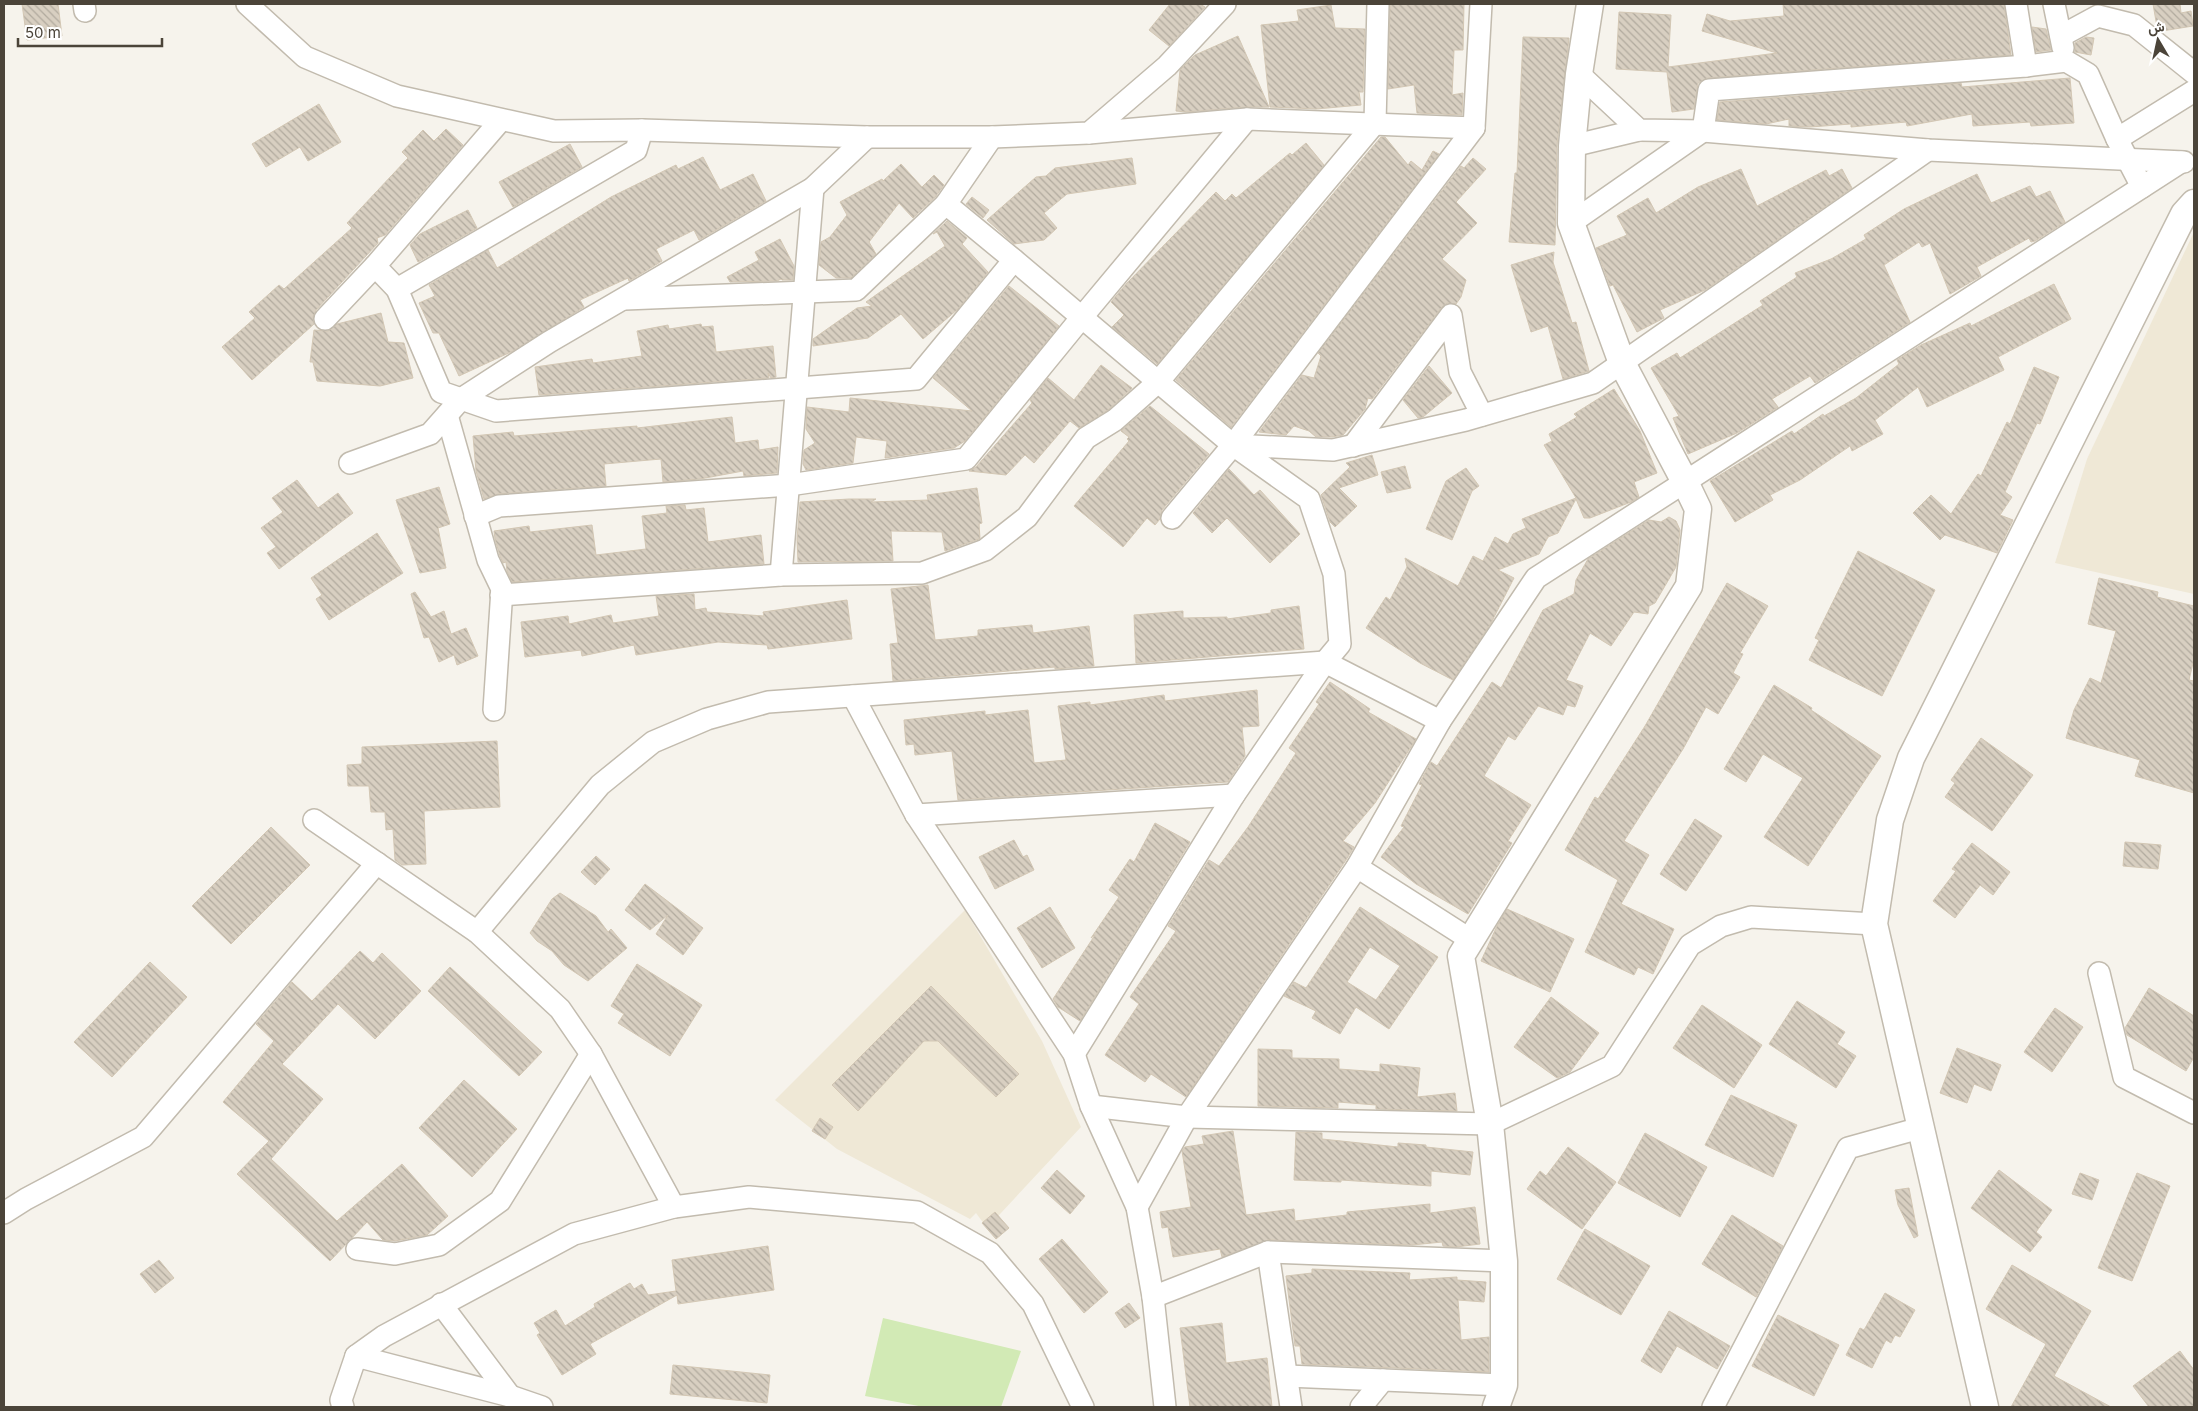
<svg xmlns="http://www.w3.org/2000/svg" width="2198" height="1411" font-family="Inter,Vazirmatn,sans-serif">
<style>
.education{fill:#efe8d6}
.green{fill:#d2eab5}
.building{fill:url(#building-back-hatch);stroke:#d3c7b4;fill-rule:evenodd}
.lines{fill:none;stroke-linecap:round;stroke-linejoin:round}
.minor-casing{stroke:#c2bbae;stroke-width:24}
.tertiary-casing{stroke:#c2bbae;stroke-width:29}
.minor{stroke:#fff;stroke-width:21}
.tertiary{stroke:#fff;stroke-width:26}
</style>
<defs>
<pattern id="building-back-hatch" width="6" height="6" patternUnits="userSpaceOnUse" patternTransform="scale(1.25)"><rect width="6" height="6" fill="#d8cfc1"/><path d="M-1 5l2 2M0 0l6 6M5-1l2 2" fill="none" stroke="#b1aa9e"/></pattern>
</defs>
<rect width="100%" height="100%" fill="#f6f3ec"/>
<g class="education">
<polygon points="2194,232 2194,594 2055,563 2087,459"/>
<polygon points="965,910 1042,1041 1081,1127 987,1228 976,1213 970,1219 837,1149 775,1100"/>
</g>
<polygon class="green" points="883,1318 1021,1351 1001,1407 924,1407 865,1396"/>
<g class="building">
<polygon points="22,4 58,4 62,36 27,40"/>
<polygon points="1170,4 1200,4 1205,7 1169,46 1149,30"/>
<polygon points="1390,4 1464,4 1463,50 1454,50 1452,95 1463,93 1462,115 1417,113 1414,85 1388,89"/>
<polygon points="1783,4 2004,4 2011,55 1708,78 1698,83 1694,109 1672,112 1667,72 1616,69 1619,12 1671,15 1668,67 1777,53 1702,31 1707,14 1730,21 1784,16"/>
<polygon points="2153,4 2180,4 2181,13 2191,11 2193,26 2162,31 2157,27"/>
<polygon points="1331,5 1335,28 1365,29 1363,92 1359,92 1361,105 1316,109 1270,107 1261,25 1299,21 1297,10"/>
<polygon points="2032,27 2046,29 2051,50 2036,52"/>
<polygon points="1238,36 1269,107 1246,107 1186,112 1176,111 1180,70 1195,55"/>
<polygon points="1523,37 1569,38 1557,145 1555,245 1509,242 1515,173 1517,173"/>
<polygon points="2086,37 2094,38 2091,55 2075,52 2075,43"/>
<polygon points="2070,78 2074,123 2031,126 2030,122 1973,126 1972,114 1907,126 1906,122 1851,127 1851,124 1810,127 1789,126 1789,119 1766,124 1717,120 1720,102 1961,83 1962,87"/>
<polygon points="319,104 341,142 308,161 300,147 266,167 252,144"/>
<polygon points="446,129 463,145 385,235 377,238 378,243 316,310 313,317 314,324 252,380 222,347 255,318 249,312 279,285 284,289 352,228 347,223 408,158 402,152 423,130 434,141"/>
<polygon points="1381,137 1385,137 1408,165 1411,161 1422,170 1433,151 1439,154 1231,427 1176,380"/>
<polygon points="1306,143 1324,165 1157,364 1112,327 1124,315 1111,302 1127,283 1216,192 1225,201 1232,194 1236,198 1290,153 1292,155"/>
<polygon points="570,144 582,167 513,207 499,182"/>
<polygon points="703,157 720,190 753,174 766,201 699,240 694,230 656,249 662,261 629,281 628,278 580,300 584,307 513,351 459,376 439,333 433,333 419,303 435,296 429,285 488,250 497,268 611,197 676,165 678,169"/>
<polygon points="1132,158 1136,184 1067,194 1044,213 1057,228 1044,240 1014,244 987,220 1036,177 1046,176 1055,168"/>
<polygon points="1473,158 1486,169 1456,202 1477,223 1442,259 1466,280 1461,297 1456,304 1447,303 1441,308 1372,399 1368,398 1365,409 1343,435 1332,437 1316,437 1309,431 1294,426 1286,435 1259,432 1302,375 1314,378 1321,356 1318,353 1461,166 1464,168"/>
<polygon points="901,164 922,187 934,175 944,185 936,196 913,218 899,203 869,242 876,254 851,278 836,278 819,265 821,242 830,237 847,215 840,202 882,179 883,181"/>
<polygon points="1741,169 1757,206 1826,170 1829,176 1842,169 1852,188 1705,290 1660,310 1664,318 1637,332 1613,285 1610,286 1596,248 1627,235 1617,216 1648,198 1656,213 1698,187"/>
<polygon points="1977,174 1991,203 2030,186 2036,197 2050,191 2065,222 2035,241 2031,242 2029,238 1977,267 1981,276 1950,294 1930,243 1922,247 1919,242 1884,265 1910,322 1815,383 1810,376 1772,399 1778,407 1737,433 1688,454 1673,418 1679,416 1651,368 1677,353 1680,358 1763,305 1760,301 1797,277 1795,273 1831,259 1866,239 1864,235 1904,209"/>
<polygon points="972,197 989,210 983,218 966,204"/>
<polygon points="468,210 477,228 418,262 410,245 420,234"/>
<polygon points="947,221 967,238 962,244 988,272 958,309 923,339 901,314 868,338 813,346 813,339 857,308 872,306 866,302 945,246 937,232 933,234"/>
<polygon points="780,239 794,266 793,280 782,280 781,279 777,281 730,282 727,277 759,260 755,252"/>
<polygon points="1554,252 1553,262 1572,323 1576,322 1589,371 1563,379 1548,326 1531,332 1511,265"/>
<polygon points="2054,284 2071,319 1998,357 2004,370 1927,407 1918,387 1875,420 1883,434 1852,451 1850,446 1800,480 1770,495 1773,500 1735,522 1710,481 1792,431 1794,434 1823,414 1824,416 1856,398 1899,364 1897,360 1921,345 1970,323 1971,326"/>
<polygon points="1009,286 1059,326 965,441 954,448 885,458 887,441 856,437 853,463 806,470 803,464 804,450 815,443 806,429 807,407 849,412 850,398 972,411 933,378"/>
<polygon points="381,313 388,342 404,343 413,378 380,386 317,381 313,362 310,362 314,330 328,331 337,324"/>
<polygon points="701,324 702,327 713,326 716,352 773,346 776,377 771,378 768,373 769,378 539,395 535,367 592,359 593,363 642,356 637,331 668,325 669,329"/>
<polygon points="1101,365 1132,388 1108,410 1079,428 1070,421 1034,463 1025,455 1006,475 969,471 976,467 1032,403 1030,400 1048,378 1074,400"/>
<polygon points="1429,366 1452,393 1423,417 1418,418 1403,400"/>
<polygon points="2034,367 2059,377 2040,424 2037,423 2005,492 2012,497 2000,515 2013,520 1997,553 1945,535 1940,540 1913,513 1931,495 1951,514 1978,474 1981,476 2007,422 2010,424"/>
<polygon points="1614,389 1640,431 1657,473 1634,482 1639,497 1631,502 1590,518 1584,518 1576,499 1558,533 1548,537 1539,554 1498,570 1514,578 1491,623 1453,680 1420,663 1366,628 1386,597 1390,600 1407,567 1405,558 1458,586 1473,556 1483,561 1495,537 1508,544 1513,534 1526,528 1522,519 1576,498 1544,445 1552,441 1549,434 1577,417 1574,414"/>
<polygon points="1150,406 1209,454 1162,510 1160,519 1155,525 1147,518 1123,547 1074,506 1129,441 1127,439 1129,437 1121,431"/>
<polygon points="732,417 735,443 758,440 759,450 778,447 777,473 744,476 743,471 700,479 663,482 661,459 604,464 606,486 498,494 484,499 476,471 473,436 513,432 514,436 637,426 637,428"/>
<polygon points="1372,455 1378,475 1339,488 1357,506 1335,527 1330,522 1321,495 1350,467 1346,463"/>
<polygon points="1405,466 1411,488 1387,493 1381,472"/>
<polygon points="1466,468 1479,486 1472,491 1452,540 1426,529 1446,481"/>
<polygon points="1229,469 1254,495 1260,490 1300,534 1270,563 1227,518 1212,533 1193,513"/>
<polygon points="297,480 318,508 338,493 353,513 279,569 267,553 276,547 261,528 283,512 272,498"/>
<polygon points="439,487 450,524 438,528 446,568 420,573 396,500"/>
<polygon points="977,488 982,523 979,524 980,538 979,539 945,551 942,532 891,531 893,561 798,562 797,539 800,502 849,499 876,499 871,502 928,500 927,495"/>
<polygon points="685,505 686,510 704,508 708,542 761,535 764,564 512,582 507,571 506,562 503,563 500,556 495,539 494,531 529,526 530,532 592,525 596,555 646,549 642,516 667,513 666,506"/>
<polygon points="1669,517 1676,521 1680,530 1676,567 1655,603 1649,606 1648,614 1634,612 1611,646 1590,633 1566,680 1583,686 1575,707 1567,705 1563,715 1538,706 1515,740 1508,736 1484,776 1531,805 1508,841 1512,843 1468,914 1416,884 1381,857 1404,827 1401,826 1422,785 1419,784 1431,762 1437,766 1492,682 1501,688 1543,610 1574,594 1576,580 1588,559 1649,520 1661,522"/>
<polygon points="377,533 403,573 329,620 316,599 322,595 311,578"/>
<polygon points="1858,551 1935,590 1882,696 1809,660 1819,640 1815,638"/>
<polygon points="2099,578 2158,592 2157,597 2194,606 2194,659 2189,680 2194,681 2194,793 2135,776 2140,760 2066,738 2074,710 2090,678 2101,683 2116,631 2088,624"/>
<polygon points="1727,583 1768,606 1740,653 1743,654 1733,673 1740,677 1718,714 1706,707 1683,749 1624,841 1649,855 1621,904 1674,929 1653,974 1638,967 1634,975 1585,952 1618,880 1565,850 1595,797 1598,799 1645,726"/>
<polygon points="928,585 935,640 978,636 978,630 1032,625 1033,633 1089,626 1094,666 1055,669 1055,667 893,681 890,644 898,643 891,589"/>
<polygon points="415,592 431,617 444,611 451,634 466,628 478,656 457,665 454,655 439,662 429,637 424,638 411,594"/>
<polygon points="694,594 695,610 706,608 707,612 764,616 763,612 847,600 852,639 768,649 767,645 718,642 636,655 634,645 582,656 581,650 525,657 521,622 568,616 569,624 611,615 613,623 659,616 656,596"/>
<polygon points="1299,606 1304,649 1136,663 1134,615 1183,611 1183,618 1227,617 1227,619 1271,613 1271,610"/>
<polygon points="1330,682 1370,709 1368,712 1416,739 1375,803 1343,841 1354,847 1346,860 1186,1097 1151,1074 1145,1082 1105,1055 1139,1004 1130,997 1176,931 1168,926 1209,860 1219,866 1248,827 1296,753 1289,748 1319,704 1316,702"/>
<polygon points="1774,685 1812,708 1811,710 1881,756 1808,866 1764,837 1803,778 1763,754 1746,782 1724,769"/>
<polygon points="1257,690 1259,726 1242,727 1245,756 1228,782 958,800 952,751 915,755 914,744 906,745 904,720 985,711 985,715 1028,710 1034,763 1066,760 1058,706 1090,702 1090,705 1164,695 1165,701"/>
<polygon points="1981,738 2033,775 1992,831 1945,797 1955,783 1951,780"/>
<polygon points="497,741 500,807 424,811 426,864 402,865 395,860 393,829 386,830 385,812 371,812 369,786 348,786 347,765 362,764 362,747"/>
<polygon points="1695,819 1722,836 1686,891 1660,874"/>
<polygon points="1155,823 1190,842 1080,1021 1058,1007 1053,999 1095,935 1091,938 1119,897 1109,890 1130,859 1134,862"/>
<polygon points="271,827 310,865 231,944 192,906"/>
<polygon points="1014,840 1023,857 1027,855 1034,870 995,889 979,857"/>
<polygon points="2125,842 2161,845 2158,869 2123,866"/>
<polygon points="1972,843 2010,872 1993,895 1980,885 1955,918 1933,901 1956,871 1952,869"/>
<polygon points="596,856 610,869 595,885 581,872"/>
<polygon points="645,884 703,928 683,955 656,934 668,915 650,930 625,910"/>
<polygon points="560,893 596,916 608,932 611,929 627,948 588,981 564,965 552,951 537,941 530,933 552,899"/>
<polygon points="1050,907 1075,948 1042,968 1017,928"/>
<path d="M1360 907 1438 957 1389 1029 1356 1007 1340 1034 1312 1018 1316 1011 1284 996 1294 982 1306 988ZM1370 947 1400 966 1376 1000 1347 982Z"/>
<polygon points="1507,909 1574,939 1550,992 1481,961 1497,926"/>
<polygon points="360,951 373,963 382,953 421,991 375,1039 338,1004 282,1064 323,1099 271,1159 337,1221 402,1164 448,1216 427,1235 395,1241 383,1240 367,1222 330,1261 237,1174 269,1141 223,1102 274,1041 256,1024 292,982 312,1001"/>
<polygon points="150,962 187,997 112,1077 74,1042"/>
<polygon points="637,964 702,1005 670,1056 618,1023 624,1014 611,1006"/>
<polygon points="450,967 542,1052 519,1076 428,991"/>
<polygon points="931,986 1019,1074 996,1097 938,1041 924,1041 858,1111 832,1085"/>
<polygon points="2149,988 2194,1016 2194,1057 2186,1071 2127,1035 2125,1028"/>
<polygon points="1551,997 1599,1033 1570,1072 1557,1078 1514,1047"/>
<polygon points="1797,1001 1845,1032 1837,1044 1856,1056 1836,1088 1769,1044"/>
<polygon points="1702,1005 1762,1045 1734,1088 1673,1048"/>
<polygon points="2055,1008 2083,1027 2052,1072 2024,1052"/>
<polygon points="1957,1048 2001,1065 1991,1091 1974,1084 1967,1103 1940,1093"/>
<polygon points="1258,1049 1292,1050 1292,1058 1339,1059 1339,1069 1380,1072 1380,1064 1420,1068 1417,1097 1455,1093 1457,1111 1376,1109 1376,1105 1338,1102 1338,1108 1258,1106"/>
<polygon points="464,1080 517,1129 472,1177 419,1128"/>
<polygon points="1731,1095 1797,1125 1773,1177 1705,1145"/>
<polygon points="820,1118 833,1127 825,1139 812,1131"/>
<polygon points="1233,1131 1246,1215 1294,1209 1295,1221 1347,1215 1347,1212 1430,1204 1430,1213 1475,1207 1480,1244 1456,1247 1443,1246 1442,1242 1412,1245 1268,1240 1222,1257 1220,1249 1173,1257 1168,1227 1162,1228 1160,1212 1191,1207 1182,1151 1185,1147 1204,1144 1202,1136"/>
<polygon points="1296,1132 1322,1133 1322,1139 1398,1147 1398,1143 1426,1145 1426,1147 1473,1152 1470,1175 1431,1171 1431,1186 1341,1180 1341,1182 1294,1180"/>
<polygon points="1645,1133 1707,1167 1680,1217 1618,1183"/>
<polygon points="1568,1147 1616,1182 1582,1229 1527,1189 1540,1171 1546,1176"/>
<polygon points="1057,1170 1085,1196 1070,1214 1041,1188"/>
<polygon points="1999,1170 2052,1210 2036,1232 2042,1237 2030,1252 1971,1208"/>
<polygon points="2080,1173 2099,1180 2092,1200 2072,1194"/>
<polygon points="2137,1173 2170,1186 2132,1281 2098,1268"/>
<polygon points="1909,1188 1918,1236 1914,1238 1898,1205 1895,1190"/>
<polygon points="995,1212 1009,1228 996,1239 982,1223"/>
<polygon points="1732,1215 1783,1246 1756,1297 1702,1264"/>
<polygon points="1585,1229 1650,1266 1621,1315 1557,1279"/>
<polygon points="1062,1239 1108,1292 1084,1313 1039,1259"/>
<polygon points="768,1246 774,1290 678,1304 677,1295 590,1344 596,1354 562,1375 537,1335 540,1333 534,1323 556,1310 565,1326 595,1307 594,1304 630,1283 634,1289 642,1284 648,1295 676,1291 672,1260"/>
<polygon points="159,1260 174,1278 155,1293 140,1274"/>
<polygon points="2012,1265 2091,1311 2054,1376 2111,1407 2011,1407 2046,1344 1986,1309"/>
<polygon points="1312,1269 1410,1273 1409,1280 1457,1277 1457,1280 1486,1282 1484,1302 1458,1300 1461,1340 1489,1337 1489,1372 1302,1364 1300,1346 1295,1346 1286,1276 1312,1273"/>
<polygon points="1885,1293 1915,1310 1900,1337 1895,1335 1891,1343 1886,1340 1872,1368 1846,1355 1860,1328 1864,1330"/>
<polygon points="1129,1303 1140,1318 1125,1328 1115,1313"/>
<polygon points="1669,1311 1730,1346 1717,1369 1677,1346 1661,1373 1641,1361"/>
<polygon points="1778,1315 1839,1345 1814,1396 1752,1366"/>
<polygon points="1222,1323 1226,1363 1267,1358 1272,1407 1190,1407 1180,1328"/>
<polygon points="2180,1351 2194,1370 2194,1407 2149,1407 2133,1386"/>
<polygon points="673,1365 770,1375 767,1403 670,1394"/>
</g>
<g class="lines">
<defs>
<g id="minor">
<polyline points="84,4 85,11"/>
<polyline points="247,4 305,57 397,96 554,131 642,130 867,137 992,137 1089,133 1167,66 1225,4"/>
<polyline points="2016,4 2026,66"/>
<polyline points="2054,4 2063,48"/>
<polyline points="2061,36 2098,16 2134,25 2194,73"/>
<polyline points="1579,74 1639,130 1703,131 1928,150 2184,162"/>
<polyline points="1089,133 1247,119 1474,128"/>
<polyline points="2117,139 2194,91"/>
<polyline points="1572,146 1639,130"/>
<polyline points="946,204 1014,260 1233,445 1309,499 1334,574 1340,644 1325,662 1234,795 1074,1054"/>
<polyline points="1571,223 1703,131 1709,90 2026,66 2066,61 2088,74 2117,139 2142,187"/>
<polyline points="375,266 397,289 441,392 496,411 916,379 1014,260"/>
<polyline points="397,289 636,150 642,130"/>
<polyline points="625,299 856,290 946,204 992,137"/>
<polyline points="325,319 375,266 501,120"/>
<polyline points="447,415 488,560 502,589 494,710"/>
<polyline points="1233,445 1333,450 1466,420 1593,383 1928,150"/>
<polyline points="1353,446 1451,315 1460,372 1482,415"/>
<polyline points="350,463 430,434 461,399 549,342 813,188 867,137"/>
<polyline points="475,516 499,506 789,485 966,459 1082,317 1247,119"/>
<polyline points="1172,518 1233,445 1474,128 1481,4"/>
<polyline points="781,575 813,188"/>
<polyline points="501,595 781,575 922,573 985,550 1027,517 1086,438 1115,420 1158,382 1375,123 1378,4"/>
<polyline points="853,696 916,815 1074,1054 1091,1106 1137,1207 1153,1297 1165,1407"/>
<polyline points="916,815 1234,795"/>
<polyline points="314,820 477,932 560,1009 591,1054 674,1207"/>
<polyline points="1357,867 1471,940"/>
<polyline points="477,932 600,785 653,742 707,719 768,702 1325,662 1440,721"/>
<polyline points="2099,973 2124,1077 2194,1113"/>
<polyline points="1091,1106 1187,1117 1490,1124 1612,1066 1690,945 1721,926 1751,917 1874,924"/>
<polyline points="1137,1207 1187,1117 1357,867 1440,721 1536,578 2181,162"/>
<polyline points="4,1213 26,1199 143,1137 377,863"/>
<polyline points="357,1249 395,1254 439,1245 500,1201 591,1054"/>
<polyline points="1268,1252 1291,1407"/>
<polyline points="1153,1297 1268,1252 1504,1261"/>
<polyline points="441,1304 510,1396"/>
<polyline points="356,1356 510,1396 542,1407"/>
<polyline points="1287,1376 1504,1385"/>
<polyline points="343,1407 341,1400 356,1356 384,1336 574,1234 674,1207 749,1197 917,1212 990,1253 1033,1304 1083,1407"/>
<polyline points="1361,1407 1383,1380"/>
<polyline points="1713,1407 1848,1148 1920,1128"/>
</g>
<g id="tertiary">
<polyline points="1496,1407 1504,1385 1504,1261 1490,1124 1461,956 1689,586 1698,509 1685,482 1622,363 1571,223 1572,146 1579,74 1590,4"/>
<polyline points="1985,1407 1874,924 1890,820 1911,758 2184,214 2194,203"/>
</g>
</defs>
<use href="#minor" class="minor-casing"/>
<use href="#tertiary" class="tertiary-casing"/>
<use href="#minor" class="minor"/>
<use href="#tertiary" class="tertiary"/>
</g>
<rect width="2198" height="1411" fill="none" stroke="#4b4439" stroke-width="10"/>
<g transform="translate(2158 40) rotate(351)" stroke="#ffffff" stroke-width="4" paint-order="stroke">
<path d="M0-4L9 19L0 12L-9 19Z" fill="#4b4439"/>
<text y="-8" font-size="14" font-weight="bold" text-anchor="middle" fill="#4b4439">ش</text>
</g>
<path d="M18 38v8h144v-8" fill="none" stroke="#4b4439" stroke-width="2.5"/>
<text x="25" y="38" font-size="15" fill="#4b4439" stroke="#ffffff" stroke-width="4" paint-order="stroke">50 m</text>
</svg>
